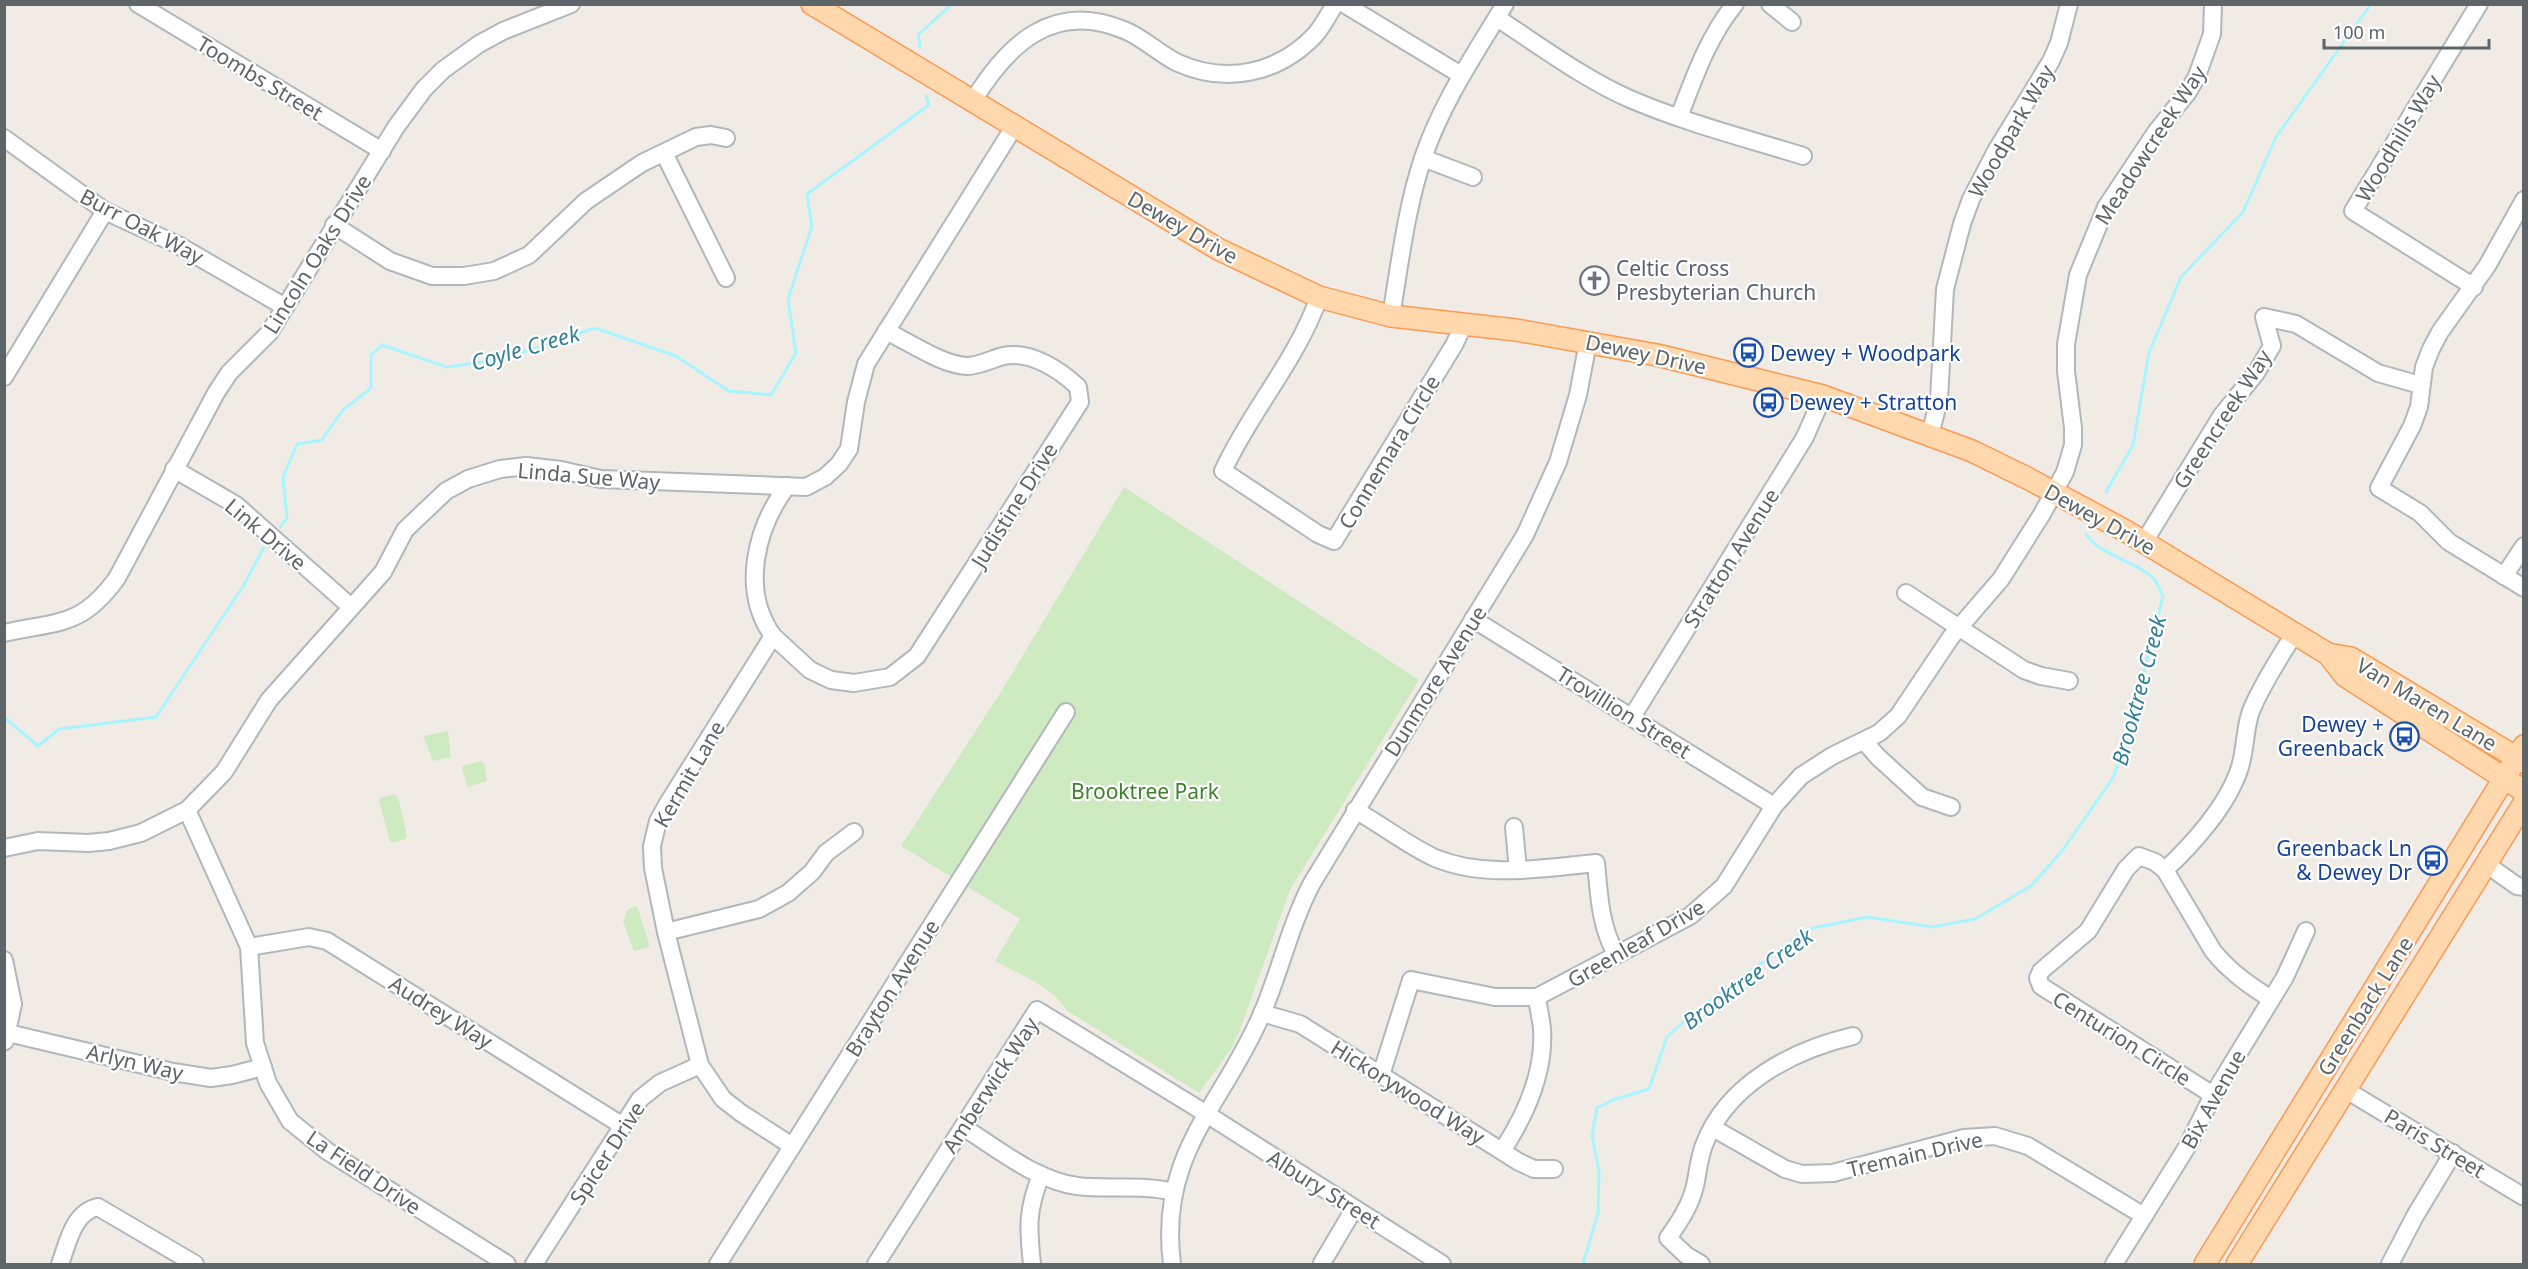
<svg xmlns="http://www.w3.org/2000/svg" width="2528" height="1269" font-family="'Noto Sans',sans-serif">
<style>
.green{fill:#cdeac1}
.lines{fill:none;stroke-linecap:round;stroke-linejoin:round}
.stream{stroke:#a8f4ff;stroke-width:3}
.minor-casing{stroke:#b1b7ba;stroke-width:20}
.major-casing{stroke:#fd9953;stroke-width:24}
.minor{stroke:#fff;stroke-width:16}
.major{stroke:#ffd9ad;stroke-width:21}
.labels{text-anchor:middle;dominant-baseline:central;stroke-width:4.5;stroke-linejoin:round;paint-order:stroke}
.street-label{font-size:21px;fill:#5d6568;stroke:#fff}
.worship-label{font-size:21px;fill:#5b616d;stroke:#fff;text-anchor:start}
.transit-label{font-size:21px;fill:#164399;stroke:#fff;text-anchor:start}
.park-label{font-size:21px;fill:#41802c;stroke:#fff}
.water-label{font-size:22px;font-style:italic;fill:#318095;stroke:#fff}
</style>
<rect width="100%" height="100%" fill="#f1ebe6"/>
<g class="green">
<path d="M1124 487 1419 680 1290 890 1240 1030 1231 1049 1199 1093 1066 1010C1052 986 1018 974 995 961L1020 919 901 846 999 695Z"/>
<polygon points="448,731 451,757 433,761 423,736"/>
<polygon points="481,761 484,764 487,781 468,787 462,769 463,766"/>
<polygon points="394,794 398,797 407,836 405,839 392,843 390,841 379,801 381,798"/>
<polygon points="637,906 650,947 634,951 623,921 628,909"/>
</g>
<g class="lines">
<g class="stream">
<polyline points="920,47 918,35 952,4"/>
<polyline points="2106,492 2133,445 2149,353 2181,277 2243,212 2276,137 2371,4"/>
<polyline points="280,527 287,518 283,477 297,444 322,440 342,411 371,388 371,355 382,345 447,367 502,359 595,328 676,356 729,391 771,395 796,353 788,299 812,226 807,194 929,105 926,96"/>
<polyline points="4,717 38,746 59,729 156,717 244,585 264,547"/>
<path d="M1583 1264 1598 1213 1599 1171 1592 1136 1597 1108 1613 1100 1649 1089 1667 1037 1691 1015 1808 929 1868 917 1932 927 1975 919 2031 886 2062 851 2113 778 2127 739 2163 596C2160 591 2158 583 2154 579 2135 560 2100 556 2086 534"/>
</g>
<defs>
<g id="minor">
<polyline points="138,4 382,151"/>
<polyline points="1344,4 1461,75"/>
<polyline points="1770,4 1792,22"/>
<path d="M1497 18C1539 45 1584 79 1630 99 1686 123 1745 138 1803 156"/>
<path d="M973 101C1007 45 1053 0 1124 30 1144 38 1159 54 1178 63 1227 85 1279 73 1315 35 1323 26 1329 14 1335 4"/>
<path d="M1679 117C1694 78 1708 37 1735 4"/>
<polyline points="4,138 105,211 178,245 285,307"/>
<polyline points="664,153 726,278"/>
<polyline points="1423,158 1473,177"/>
<polyline points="2524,200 2487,266 2440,332 2431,349 2424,367 2419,407 2412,426 2379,488 2420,513 2449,542 2524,588"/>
<polyline points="334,225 390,261 432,276 464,276 494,271 529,255 586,201 642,163 696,137 711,135 726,138"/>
<polyline points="2474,287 2353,211 2479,4"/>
<path d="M1319 297C1297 360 1251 410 1223 471L1318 534 1334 541 1454 345 1464 324"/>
<path d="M1391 316C1400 263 1406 209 1423 158 1442 102 1475 54 1505 4"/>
<polyline points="4,377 105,211"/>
<polyline points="1930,435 1939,400 1945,289 1962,224 1971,199 1996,151 2051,61 2059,43 2069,4"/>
<polyline points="174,469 236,505 351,607"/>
<path d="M787 486C756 528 740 590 773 636L668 803 658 821 652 846 653 868 666 932 700 1065 723 1099 741 1113 792 1146"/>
<polyline points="2144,542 2222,415 2256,373 2272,346 2264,317 2296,324 2378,373 2420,385"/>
<polyline points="2504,576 2524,546"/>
<polyline points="1906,593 2024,670 2041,676 2069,681"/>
<polyline points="1473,619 1774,806"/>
<path d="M4 633C57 621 81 628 117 578L216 393 229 373 269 333 396 127 424 89 443 70 479 44 503 31 571 4"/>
<path d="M773 636 810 670 831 680 854 683 890 677 917 656 1080 402 1078 387C1060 370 1030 350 1003 356 992 359 979 366 967 366 942 365 909 342 886 331"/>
<polyline points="1632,717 1805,437 1823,396"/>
<polyline points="1864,741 1878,757 1922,797 1951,807"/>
<polyline points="187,810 249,947 255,1043 268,1083 290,1121 327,1151 507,1264"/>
<path d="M1355 810C1382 825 1407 845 1435 858 1486 879 1543 868 1596 863 1599 894 1600 926 1616 954"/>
<polyline points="1514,827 1518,870"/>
<polyline points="4,848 38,841 88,843 109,841 141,833 187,810 224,772 269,700 383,572 405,530 446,491 468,479 500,469 526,466 561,470 601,479 806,487 825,477 839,464 849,449 856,402 866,364 1014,127"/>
<polyline points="2486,864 2517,886 2524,887"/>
<path d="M2165 870C2192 845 2227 806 2239 770 2246 751 2244 730 2251 711 2262 684 2279 659 2294 634"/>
<polyline points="666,932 759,909 788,893 812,872 826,853 854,832"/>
<polyline points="249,947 309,937 327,941 623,1126"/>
<polyline points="4,960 13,1004 5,1041"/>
<polyline points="1262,1013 1300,1024 1519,1162 1534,1169 1554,1169"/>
<polyline points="8,1033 173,1072 211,1078 232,1075 263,1067"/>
<polyline points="1381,1075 1411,980 1495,997 1537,997 1690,916 1724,886 1774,806 1801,776 1832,756 1879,733 1898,716 1951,637 2001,579 2042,514 2065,472 2073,445 2073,428 2066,371 2066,344 2078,275 2106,207 2156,132 2188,92 2197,76 2212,34 2213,4"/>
<polyline points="2346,1090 2524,1197"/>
<path d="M2213 1095 2041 986 2038 978 2041 971 2088 931 2126 869 2139 856 2155 862 2165 870 2213 951C2230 972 2249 985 2271 999"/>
<path d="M963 1127C998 1149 1035 1180 1077 1186 1109 1190 1141 1184 1174 1192"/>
<polyline points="1713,1128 1785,1169 1802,1174 1833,1173 1964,1138 1995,1136 2028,1146 2144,1216"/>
<path d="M1502 1151C1525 1116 1545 1073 1542 1029 1541 1018 1538 1007 1537 997"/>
<polyline points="1322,1263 1354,1209"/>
<path d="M60 1264C68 1243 73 1212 98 1207L195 1264"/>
<polyline points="534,1264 640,1099 660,1083 700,1065"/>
<polyline points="718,1264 1066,712"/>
<polyline points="876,1264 1037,1010 1205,1113 1442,1264"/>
<path d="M1032 1264C1028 1227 1027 1210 1041 1175"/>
<path d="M1172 1264C1158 1154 1221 1107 1261 1016 1280 972 1290 925 1312 883L1525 535 1558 462 1578 395 1588 342"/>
<path d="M1701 1264 1686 1255 1668 1238C1680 1221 1690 1206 1695 1186 1698 1172 1699 1158 1704 1145 1727 1084 1793 1050 1853 1036"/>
<polyline points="2114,1264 2187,1147 2213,1095 2285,977 2306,931"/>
<polyline points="2390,1264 2415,1216 2453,1153"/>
</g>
<g id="major">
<polyline points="812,4 1218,249 1319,297 1391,316 1516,330 1657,355 1823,396 1972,451 2027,478 2124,530 2328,654 2345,676 2524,791"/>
<polyline points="2328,654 2351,658 2524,762"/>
<polyline points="2205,1264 2524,746"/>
<polyline points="2237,1264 2524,803"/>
</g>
</defs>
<use href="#minor" class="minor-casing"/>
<use href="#major" class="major-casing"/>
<use href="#minor" class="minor"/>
<use href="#major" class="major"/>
</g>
<defs>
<symbol id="church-ring" viewBox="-11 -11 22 22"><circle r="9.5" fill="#fff" stroke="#6b7280" stroke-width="1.5"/><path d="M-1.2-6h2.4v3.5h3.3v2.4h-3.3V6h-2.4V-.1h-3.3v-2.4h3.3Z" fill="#6b7280"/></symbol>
<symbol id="bus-ring" viewBox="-11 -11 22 22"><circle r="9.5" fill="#fff" stroke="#1a4fb4" stroke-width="1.5"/><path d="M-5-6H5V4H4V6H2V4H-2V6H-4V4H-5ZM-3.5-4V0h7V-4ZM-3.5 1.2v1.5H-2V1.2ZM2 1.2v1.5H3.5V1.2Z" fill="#1a4fb4"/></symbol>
</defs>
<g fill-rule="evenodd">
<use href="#church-ring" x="1578" y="264" width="33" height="33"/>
<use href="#bus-ring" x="1732" y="336" width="33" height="33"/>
<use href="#bus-ring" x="1752" y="386" width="33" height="33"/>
<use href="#bus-ring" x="2388" y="720" width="33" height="33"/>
<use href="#bus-ring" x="2416" y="844" width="33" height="33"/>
</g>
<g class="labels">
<g class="street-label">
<text transform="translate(260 78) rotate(31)">Toombs Street</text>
<text transform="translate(2011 131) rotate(-60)">Woodpark Way</text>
<text transform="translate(2398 138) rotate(-59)">Woodhills Way</text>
<text transform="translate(2150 145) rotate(-57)">Meadowcreek Way</text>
<text transform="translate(142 226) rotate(28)">Burr Oak Way</text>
<text transform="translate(1183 227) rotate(30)">Dewey Drive</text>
<text transform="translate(317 254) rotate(-58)">Lincoln Oaks Drive</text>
<text transform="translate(1646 354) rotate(12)">Dewey Drive</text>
<text transform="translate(2222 419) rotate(-57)">Greencreek Way</text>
<text transform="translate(1389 452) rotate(-59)">Connemara Circle</text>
<text transform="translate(589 476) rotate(5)">Linda Sue Way</text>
<text transform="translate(1014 505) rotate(-58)">Judistine Drive</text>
<text transform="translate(2100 519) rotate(29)">Dewey Drive</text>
<text transform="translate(266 534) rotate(40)">Link Drive</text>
<text transform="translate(1731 558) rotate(-58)">Stratton Avenue</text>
<text transform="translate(1435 681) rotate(-58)">Dunmore Avenue</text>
<text transform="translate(2427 704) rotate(31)">Van Maren Lane</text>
<text transform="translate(1624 712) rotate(32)">Trovillion Street</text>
<text transform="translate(689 774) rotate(-60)">Kermit Lane</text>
<text transform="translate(1636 943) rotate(-30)">Greenleaf Drive</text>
<text transform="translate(892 988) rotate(-58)">Brayton Avenue</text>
<text transform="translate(2365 1006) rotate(-58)">Greenback Lane</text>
<text transform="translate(441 1012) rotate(32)">Audrey Way</text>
<text transform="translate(2122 1038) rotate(32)">Centurion Circle</text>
<text transform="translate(135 1062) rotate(13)">Arlyn Way</text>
<text transform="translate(990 1085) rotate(-57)">Amberwick Way</text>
<text transform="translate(1408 1092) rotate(32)">Hickorywood Way</text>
<text transform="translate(2213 1099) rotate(-61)">Bix Avenue</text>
<text transform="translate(2435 1143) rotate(31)">Paris Street</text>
<text transform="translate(607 1153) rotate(-57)">Spicer Drive</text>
<text transform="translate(1915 1154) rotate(-13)">Tremain Drive</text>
<text transform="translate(364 1172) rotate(34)">La Field Drive</text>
<text transform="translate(1324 1189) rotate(32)">Albury Street</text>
</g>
<g class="worship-label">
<text x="1616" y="268">Celtic Cross<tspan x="1616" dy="24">Presbyterian Church</tspan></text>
</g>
<g class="transit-label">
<text x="1770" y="353">Dewey + Woodpark</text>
<text x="1789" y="402">Dewey + Stratton</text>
<text x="2384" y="724" text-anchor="end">Dewey +<tspan x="2384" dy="24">Greenback</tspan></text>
<text x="2412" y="848" text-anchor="end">Greenback Ln<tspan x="2412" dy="24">&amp; Dewey Dr</tspan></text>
</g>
<g class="park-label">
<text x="1145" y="791">Brooktree Park</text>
</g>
<g class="water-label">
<text transform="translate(525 347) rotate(-16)">Coyle Creek</text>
<text transform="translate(2138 690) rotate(-75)">Brooktree Creek</text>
<text transform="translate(1747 978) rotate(-36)">Brooktree Creek</text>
</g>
</g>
<rect width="2528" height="1269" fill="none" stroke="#5d6568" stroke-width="12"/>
<path d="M2324 39v9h165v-9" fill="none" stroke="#5d6568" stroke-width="3"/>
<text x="2333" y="39" font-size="18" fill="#5d6568" stroke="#ffffff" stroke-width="4.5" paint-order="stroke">100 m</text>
</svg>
